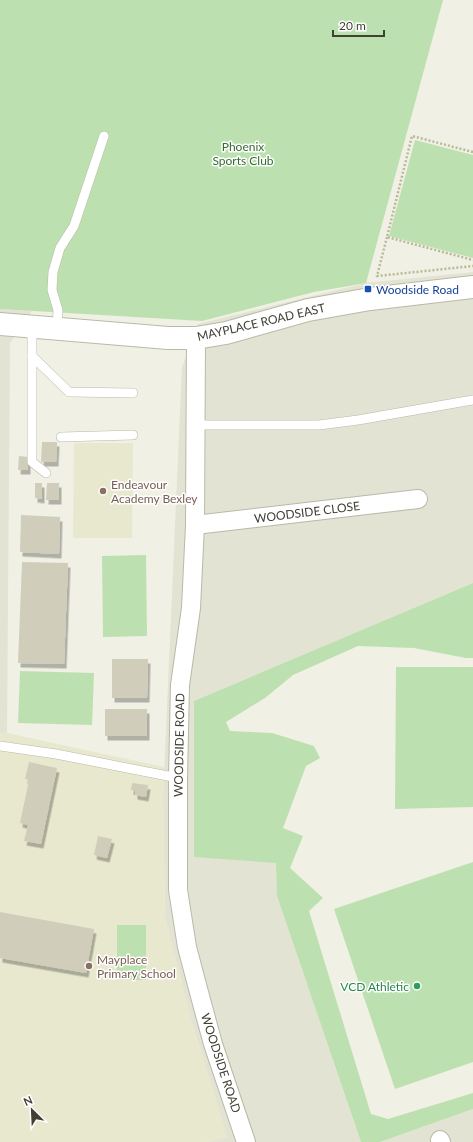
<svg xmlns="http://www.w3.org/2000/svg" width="473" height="1142" font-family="Lato,sans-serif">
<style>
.residential{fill:#e3e3d3}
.education{fill:#e8e8cf}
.green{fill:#bde0b1}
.building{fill:#d0cebb;filter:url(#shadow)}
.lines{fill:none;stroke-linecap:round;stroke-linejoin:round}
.service-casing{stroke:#bab9a8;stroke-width:10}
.minor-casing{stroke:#bab9a8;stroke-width:20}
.tertiary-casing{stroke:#bab9a8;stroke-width:24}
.path{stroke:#bab89b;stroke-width:2.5;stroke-dasharray:2 2;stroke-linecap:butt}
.service{stroke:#fff;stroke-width:9}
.minor{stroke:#fff;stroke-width:18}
.tertiary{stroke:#fff;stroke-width:22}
.transit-dot{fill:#1a4fb4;stroke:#fff;stroke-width:1.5}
.education-dot{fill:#8d6e63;stroke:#fff;stroke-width:1.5}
.leisure-dot{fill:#2e9e5b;stroke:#fff;stroke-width:1.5}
.labels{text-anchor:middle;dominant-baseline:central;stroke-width:3;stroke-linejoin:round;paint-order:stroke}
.park-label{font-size:12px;fill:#346c2f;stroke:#fff}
.transit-label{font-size:12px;fill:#164399;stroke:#fff;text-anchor:start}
.street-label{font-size:12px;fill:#414035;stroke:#fff}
.education-label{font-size:12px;fill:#785e54;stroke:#fff;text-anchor:start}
.leisure-label{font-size:12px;fill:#27864d;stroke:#fff;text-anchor:end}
</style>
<defs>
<filter id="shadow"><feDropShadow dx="2.5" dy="4.5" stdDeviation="0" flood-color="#0004"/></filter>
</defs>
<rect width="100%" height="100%" fill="#f0f0e4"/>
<g class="residential">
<polygon points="473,272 473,583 194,701 276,863 277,896 361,1142 206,1142 227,1137 189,1013 165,918 163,798 182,367 198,324 366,283"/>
<polygon points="0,309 32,311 10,343 7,733 0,733"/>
<polygon points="473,1109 473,1142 380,1142"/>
</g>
<g class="education">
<polygon points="74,443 133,443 132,538 73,538"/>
<polygon points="0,733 7,733 164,767 163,798 165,918 189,1013 227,1137 206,1142 0,1142"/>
</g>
<g class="green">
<polygon points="0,0 443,0 366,283 314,292 202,321 0,309"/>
<polygon points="415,140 473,155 473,258 389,236"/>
<polygon points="146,555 147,636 103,637 102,556"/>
<polygon points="473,583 473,658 466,658 414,648 358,646 293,675 265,698 226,722 230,731 272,733 314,746 320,758 306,766 283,828 303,836 290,868 323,898 309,911 371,1114 388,1119 473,1093 473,1109 380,1142 361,1142 277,896 276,863 194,857 194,701"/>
<polygon points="396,667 473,667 473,807 395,809"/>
<polygon points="20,671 94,673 92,725 18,723"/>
<polygon points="473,862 473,1062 395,1089 334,909"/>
<rect x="117" y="925" width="29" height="55"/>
</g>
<g class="building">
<polygon points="42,442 57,442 56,462 41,462"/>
<polygon points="19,456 28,457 28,470 18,470"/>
<polygon points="35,483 42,483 42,499 35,498"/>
<polygon points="47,483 59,483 59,500 46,500"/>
<polygon points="21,515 60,517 59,554 20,552"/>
<polygon points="22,562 68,563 64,664 18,663"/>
<polygon points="112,659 148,659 147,698 112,698"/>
<rect x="105" y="709" width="42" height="27"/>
<polygon points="29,762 57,768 41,844 24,841 28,825 20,823 29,780 25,779"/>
<polygon points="132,783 148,785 146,797 135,795 135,791 131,790"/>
<polygon points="98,836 112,839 107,858 94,855"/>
<polygon points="0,912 94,929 86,973 0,958"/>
</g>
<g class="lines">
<defs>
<g id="service">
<polyline points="32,327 32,462 46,473"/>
<polyline points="57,328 58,310 52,290 53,272 60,248 74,226 104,136"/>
<polyline points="32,356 69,392 133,393"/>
<polyline points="197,425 319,425 358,420 473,400"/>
<polyline points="61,437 133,435"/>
<polyline points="0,746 56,754 178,778"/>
</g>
<g id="minor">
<polyline points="196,338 195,525 191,608 180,685 178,778 178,890 187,947 197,985 213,1044 246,1142"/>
<polyline points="195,525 418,499"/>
<polyline points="440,1140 441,1142"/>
</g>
<polyline id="tertiary" points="0,324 168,338 196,338 226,333 308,310 370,299 473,287"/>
</defs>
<use href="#service" class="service-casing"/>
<use href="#minor" class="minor-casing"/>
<use href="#tertiary" class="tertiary-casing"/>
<g class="path">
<polyline points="473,152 412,136 387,237 473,260"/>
<polyline points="387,237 377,276 473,266"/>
</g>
<use href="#service" class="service"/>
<use href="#minor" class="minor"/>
<use href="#tertiary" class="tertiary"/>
</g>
<rect class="transit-dot" x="364" y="285" width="8" height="8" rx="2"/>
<g class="education-dot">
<circle cx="103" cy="491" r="4"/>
<circle cx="89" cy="966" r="4"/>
</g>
<circle class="leisure-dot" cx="417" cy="986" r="4"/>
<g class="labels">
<g class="park-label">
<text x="243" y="146">Phoenix<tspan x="243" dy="14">Sports Club</tspan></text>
</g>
<g class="transit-label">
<text x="376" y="289">Woodside Road</text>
</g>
<g class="street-label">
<text transform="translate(261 322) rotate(-13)">MAYPLACE ROAD EAST</text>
<text transform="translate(307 512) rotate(-7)">WOODSIDE CLOSE</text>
<text transform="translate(179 745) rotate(-89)">WOODSIDE ROAD</text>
<text transform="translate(221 1063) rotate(72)">WOODSIDE ROAD</text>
</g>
<g class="education-label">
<text x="111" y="484">Endeavour<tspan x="111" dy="14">Academy Bexley</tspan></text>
<text x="97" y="959">Mayplace<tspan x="97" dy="14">Primary School</tspan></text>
</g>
<g class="leisure-label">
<text x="409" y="986">VCD Athletic</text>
</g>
</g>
<g transform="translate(32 1110) rotate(336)" stroke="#ffffff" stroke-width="3" paint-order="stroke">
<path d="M0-3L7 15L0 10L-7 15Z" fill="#414035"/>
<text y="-6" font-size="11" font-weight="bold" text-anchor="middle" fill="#414035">N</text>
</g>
<path d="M333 30v6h51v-6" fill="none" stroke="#414035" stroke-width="2"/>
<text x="339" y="30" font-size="12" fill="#414035" stroke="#ffffff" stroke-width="3" paint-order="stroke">20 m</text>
</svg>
